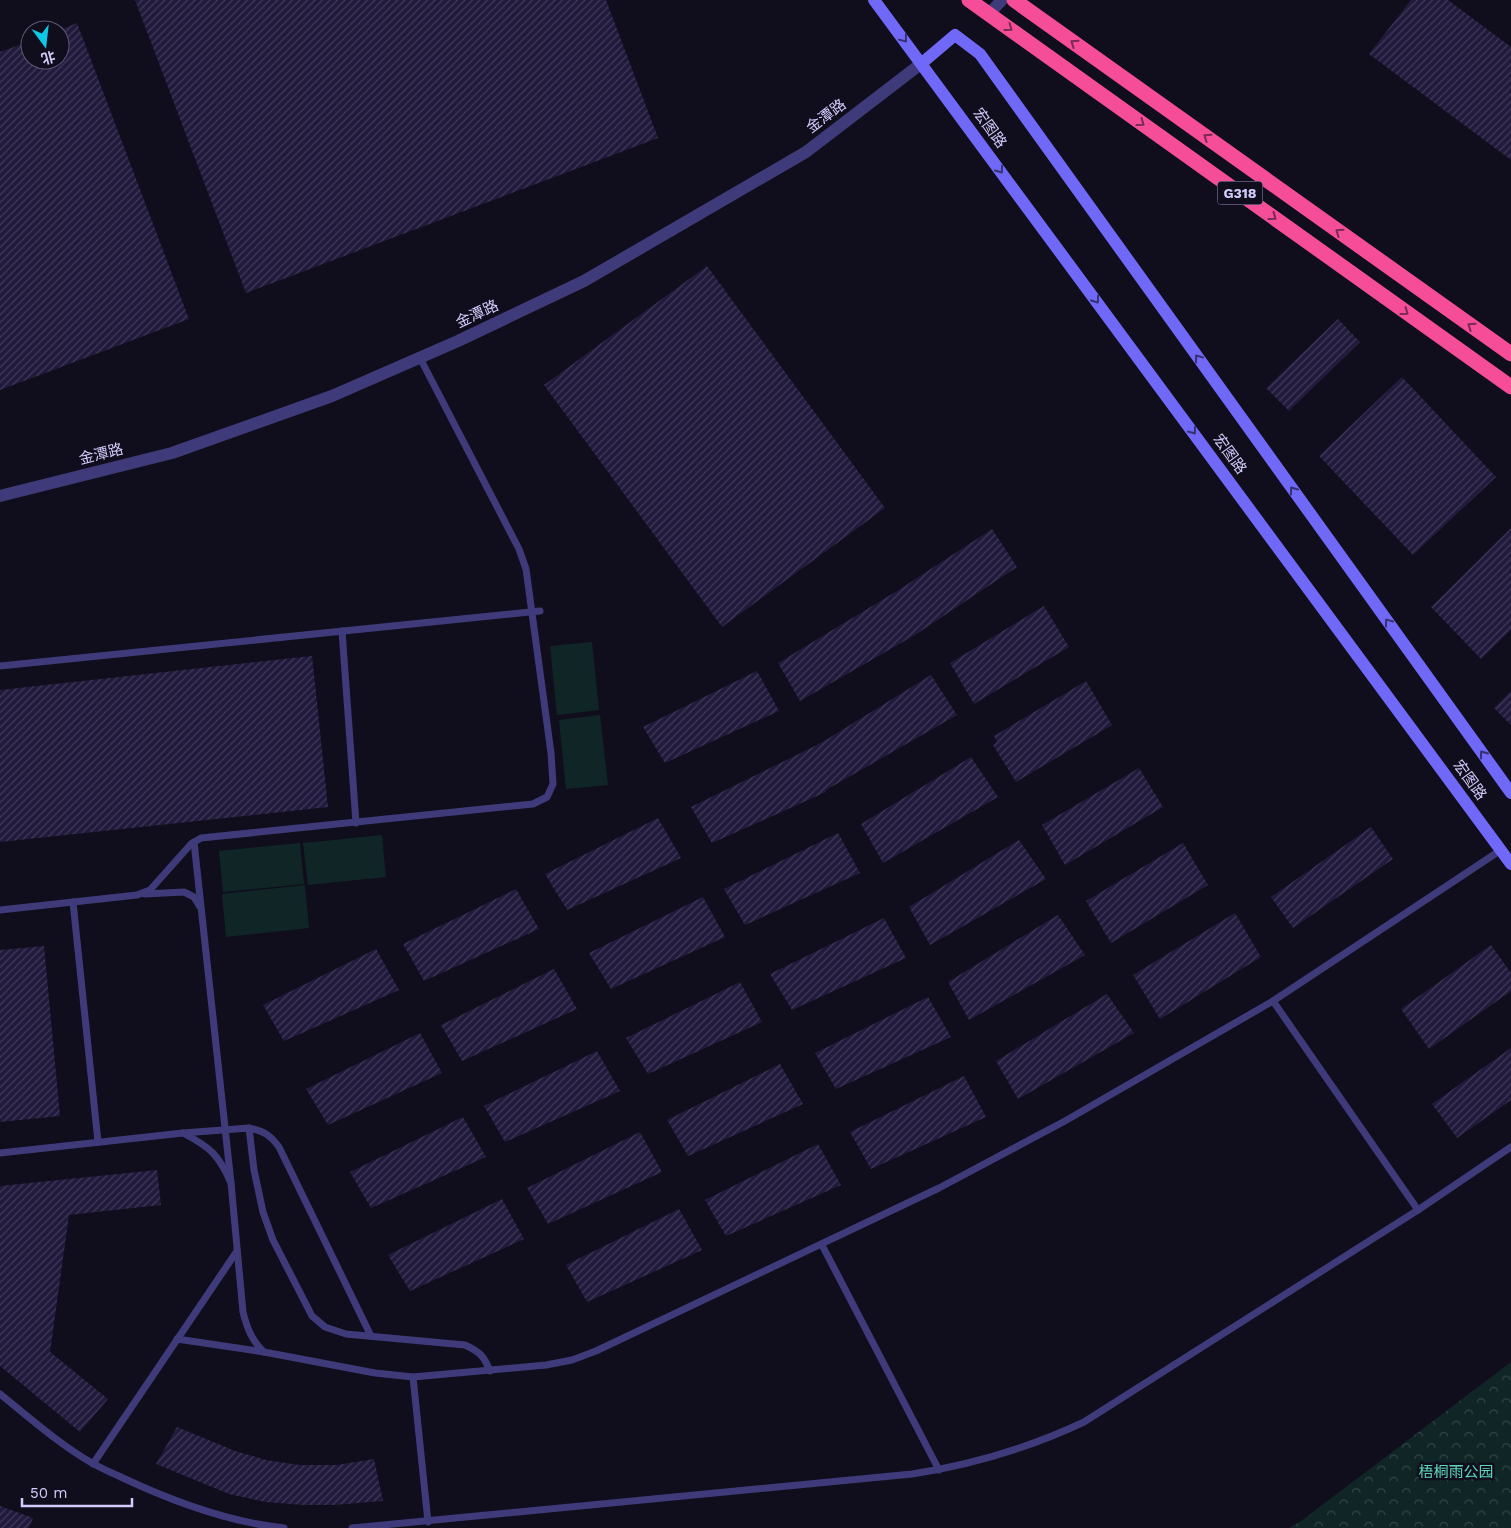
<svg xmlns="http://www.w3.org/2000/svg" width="1511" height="1528" font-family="'Work Sans','Noto Sans SC',sans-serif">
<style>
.green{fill:#102626}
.park{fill:url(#park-crowns)}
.building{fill:url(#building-hatch)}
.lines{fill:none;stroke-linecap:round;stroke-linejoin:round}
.lane{stroke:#3f3a79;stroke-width:7}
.street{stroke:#3f3a79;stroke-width:12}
.secondary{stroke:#7068f6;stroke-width:12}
.highway{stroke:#f54d98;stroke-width:15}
.oneway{stroke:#772a54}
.oneway2{stroke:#363173}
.labels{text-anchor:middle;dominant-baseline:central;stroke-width:5;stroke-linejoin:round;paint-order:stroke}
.shield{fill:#100d1c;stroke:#9892b9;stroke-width:1}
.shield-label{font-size:14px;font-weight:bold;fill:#d2cbfc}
.street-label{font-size:15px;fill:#d2cbfc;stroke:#100d1c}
.park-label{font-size:15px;fill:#5cd7bc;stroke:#100d1c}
</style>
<defs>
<pattern id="park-crowns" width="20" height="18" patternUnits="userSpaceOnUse" patternTransform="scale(1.25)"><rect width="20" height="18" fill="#102626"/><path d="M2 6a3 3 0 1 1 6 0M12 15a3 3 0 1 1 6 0" fill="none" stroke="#324446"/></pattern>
<pattern id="building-hatch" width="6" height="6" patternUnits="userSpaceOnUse" patternTransform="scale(1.25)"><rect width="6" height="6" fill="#221a3c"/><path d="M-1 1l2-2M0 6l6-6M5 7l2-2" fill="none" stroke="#413a59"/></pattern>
</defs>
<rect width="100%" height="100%" fill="#100d1c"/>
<g class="green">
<polygon points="592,642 599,710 557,715 550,646"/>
<polygon points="600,715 608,785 566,789 559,720"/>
<polygon points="382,835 386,877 308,885 303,843"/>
<polygon points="300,843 304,884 223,892 219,851"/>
<polygon points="305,885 309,928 226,937 222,894"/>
</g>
<polygon class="park" points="1511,1362 1511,1528 1289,1528 1301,1521"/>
<g class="building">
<polygon points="135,0 606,0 658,138 246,293"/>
<polygon points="1411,0 1448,0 1511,47 1511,160 1369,54"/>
<polygon points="77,23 189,319 0,390 0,52 30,41 30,60 60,60 60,30"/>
<polygon points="707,266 885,508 722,627 544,385"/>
<polygon points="1338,319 1360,342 1289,411 1266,388"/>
<polygon points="1402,377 1496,477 1413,555 1319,456"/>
<polygon points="1511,528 1511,630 1481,659 1431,607"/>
<polygon points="992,529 1017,567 915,635 800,701 778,663 897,591"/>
<polygon points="1044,606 1069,647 974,704 950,663"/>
<polygon points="312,656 328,807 0,842 0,690"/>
<polygon points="757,671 779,711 665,763 643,727"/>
<polygon points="931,675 957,715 826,790 826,792 712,843 691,807 821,743"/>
<polygon points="1086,681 1112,725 1016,782 993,745 997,742 994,736"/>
<polygon points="1511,691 1511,725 1494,708"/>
<polygon points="971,757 998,797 883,863 861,824"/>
<polygon points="1139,768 1163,807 1065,865 1042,825"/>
<polygon points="658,818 681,858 567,910 545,874"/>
<polygon points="1371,827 1393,859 1293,928 1271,897"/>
<polygon points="838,833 860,873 745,925 724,889"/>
<polygon points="1019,840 1046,879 930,945 909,907"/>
<polygon points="1183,843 1208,885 1111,943 1086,901"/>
<polygon points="516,889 539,929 424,981 403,944"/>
<polygon points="703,897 725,937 611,989 589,953"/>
<polygon points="1235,913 1261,957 1160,1019 1133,975"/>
<polygon points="1058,915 1085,955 969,1020 948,982"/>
<polygon points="884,918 906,958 792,1010 770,974"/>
<polygon points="1491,945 1511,973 1511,991 1429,1049 1401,1009"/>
<polygon points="44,946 60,1116 0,1122 0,950"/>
<polygon points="376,949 399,990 284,1041 263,1005"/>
<polygon points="554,969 577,1009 462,1061 441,1025"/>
<polygon points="740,982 762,1022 648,1074 626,1038"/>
<polygon points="1107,994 1134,1033 1018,1099 996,1061"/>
<polygon points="928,997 951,1037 836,1089 815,1053"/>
<polygon points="420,1033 442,1073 328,1125 306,1089"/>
<polygon points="1511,1048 1511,1100 1457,1138 1432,1104"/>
<polygon points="597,1051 620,1091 505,1142 484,1106"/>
<polygon points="780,1064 803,1104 688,1156 667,1120"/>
<polygon points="964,1076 986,1117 871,1169 850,1132"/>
<polygon points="463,1117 486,1157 371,1208 350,1172"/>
<polygon points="640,1132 662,1172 548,1224 527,1188"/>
<polygon points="818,1144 841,1185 726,1236 705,1200"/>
<polygon points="157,1170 161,1205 69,1215 50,1352 108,1399 80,1432 0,1366 0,1186"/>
<polygon points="502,1199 524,1239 410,1291 388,1255"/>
<polygon points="679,1209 702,1250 587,1302 566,1265"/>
<polygon points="177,1427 235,1451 266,1460 300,1465 337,1465 374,1459 383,1501 334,1505 303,1505 265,1502 229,1494 156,1464"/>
<polygon points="0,1506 33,1518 29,1528 0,1528"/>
</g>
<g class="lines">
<g class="lane">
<polyline points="342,631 356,823"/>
<polyline points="0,666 540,611"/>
<polyline points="194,842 231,1183"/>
<polyline points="145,894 184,892 194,897 200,907"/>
<polyline points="73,902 98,1142"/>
<polyline points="0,910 137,895 150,890 191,844 201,838 533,804 547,797 553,784 551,753 526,569 519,549 420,358"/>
<polyline points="1273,1001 1418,1210"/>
<path d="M249 1128C264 1131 270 1135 279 1147L371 1336"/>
<path d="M0 1153 183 1133 249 1128 254 1170 263 1212 273 1240 312 1316 325 1327 346 1334 465 1345C480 1352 484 1356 490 1371"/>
<polyline points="822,1245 939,1470"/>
<path d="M177 1339 264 1352C252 1341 247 1328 243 1312L231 1183C219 1155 210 1147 183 1133"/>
<polyline points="264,1352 375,1373 413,1377 546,1365 572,1360 596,1351 939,1188 1065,1121 1273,1001 1501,850"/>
<polyline points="413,1377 428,1522"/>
<path d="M0 1394C30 1418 59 1444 92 1463 102 1469 113 1473 123 1478 174 1502 228 1522 284 1528"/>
<polyline points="93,1464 237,1251"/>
<path d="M352 1528 912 1474C970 1465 1031 1447 1084 1422L1418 1210 1511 1147"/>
</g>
<g class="street">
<polyline points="989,14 1002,0"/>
<polyline points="0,496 172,453 332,396 458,341 584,281 806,152 922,63"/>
</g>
<g class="secondary">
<polyline points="874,0 1511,864"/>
<polyline points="922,63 955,35 980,54 1511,793"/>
</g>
<g class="highway">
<polyline points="969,0 1511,387"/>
<polyline points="1014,0 1511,354"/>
</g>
</g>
<defs><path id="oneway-chevron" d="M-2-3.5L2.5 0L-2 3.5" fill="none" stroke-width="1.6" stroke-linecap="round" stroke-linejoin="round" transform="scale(1.25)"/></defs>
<g class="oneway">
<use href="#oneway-chevron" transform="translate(1009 28) rotate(36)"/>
<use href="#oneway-chevron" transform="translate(1074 43) rotate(-145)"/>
<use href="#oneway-chevron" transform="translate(1141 123) rotate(36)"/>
<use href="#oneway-chevron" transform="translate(1207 137) rotate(-145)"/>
<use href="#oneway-chevron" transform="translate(1273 217) rotate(36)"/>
<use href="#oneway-chevron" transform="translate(1339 232) rotate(-145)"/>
<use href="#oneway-chevron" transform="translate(1405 312) rotate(36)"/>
<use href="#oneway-chevron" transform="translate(1471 326) rotate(-145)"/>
</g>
<g class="oneway2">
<use href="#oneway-chevron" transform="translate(904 39) rotate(53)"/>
<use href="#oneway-chevron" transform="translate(1000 170) rotate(54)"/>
<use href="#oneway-chevron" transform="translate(1096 300) rotate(54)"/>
<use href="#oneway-chevron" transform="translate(1198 358) rotate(-126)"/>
<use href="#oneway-chevron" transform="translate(1193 431) rotate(54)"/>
<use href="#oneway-chevron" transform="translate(1293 490) rotate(-126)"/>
<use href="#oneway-chevron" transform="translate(1388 622) rotate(-126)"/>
<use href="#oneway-chevron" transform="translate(1483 754) rotate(-126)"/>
</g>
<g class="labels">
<rect class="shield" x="1217.5" y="181.5" width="45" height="23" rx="4"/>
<g class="shield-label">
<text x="1240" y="193">G318</text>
</g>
<g class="street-label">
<text transform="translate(826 116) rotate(-37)">金潭路</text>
<text transform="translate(990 128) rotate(54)">宏图路</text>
<text transform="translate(477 314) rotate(-25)">金潭路</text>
<text transform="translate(101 454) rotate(-14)">金潭路</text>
<text transform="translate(1230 454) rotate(54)">宏图路</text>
<text transform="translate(1470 780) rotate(54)">宏图路</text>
</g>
<g class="park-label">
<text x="1456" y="1472">梧桐雨公园</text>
</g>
</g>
<g transform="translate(45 45) rotate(165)"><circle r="24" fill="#100d1c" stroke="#5e5976"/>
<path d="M0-4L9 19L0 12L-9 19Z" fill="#0dc9e6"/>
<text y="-8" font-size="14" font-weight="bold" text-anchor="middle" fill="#d2cbfc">北</text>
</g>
<path d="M22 1498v8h110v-8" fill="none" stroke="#d2cbfc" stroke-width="2.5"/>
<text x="30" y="1498" font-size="15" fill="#d2cbfc" stroke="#100d1c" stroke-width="4" paint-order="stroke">50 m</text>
</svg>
